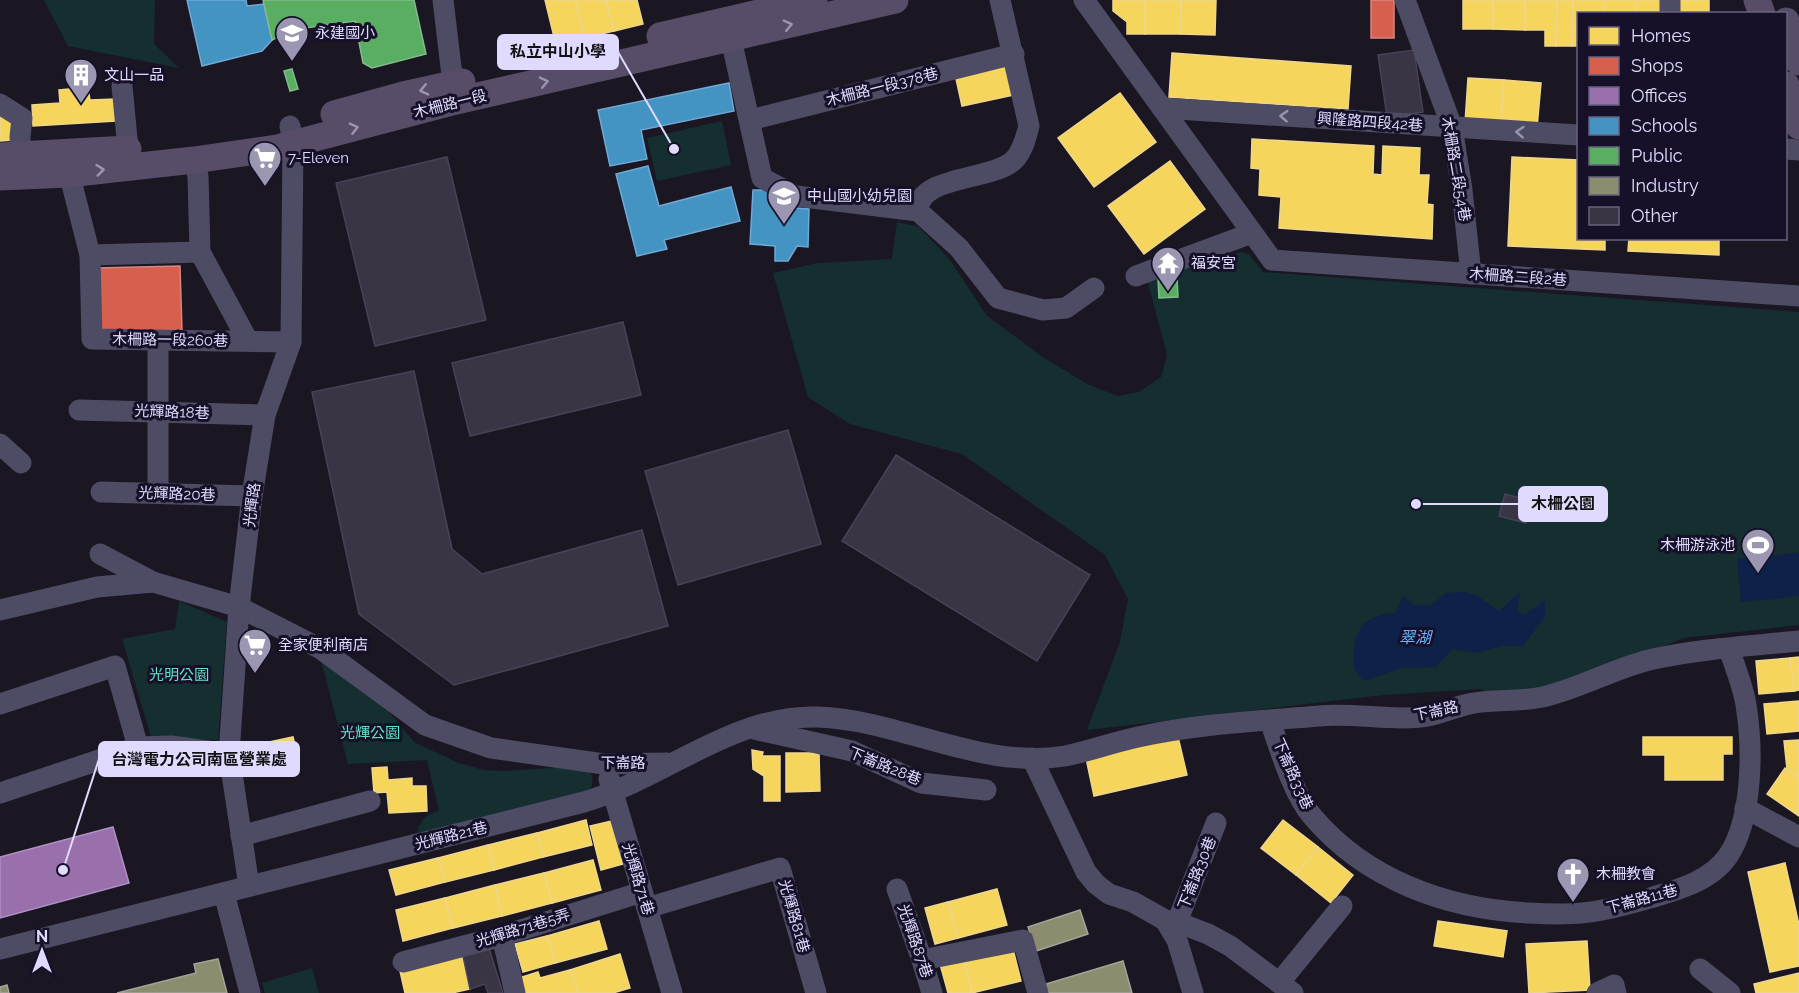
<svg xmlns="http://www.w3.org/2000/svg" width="1799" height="993" font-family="Raleway,'Noto Sans TC',sans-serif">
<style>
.green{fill:#152f31}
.water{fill:#0e2148}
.homes{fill:#f6d55c;stroke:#efd68d;stroke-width:1.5}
.shops{fill:#d6604d;stroke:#d98582;stroke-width:1.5}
.offices{fill:#9970ab;stroke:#ae90c4;stroke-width:1.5}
.schools{fill:#4393c3;stroke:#72a8d5;stroke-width:1.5}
.public{fill:#5aae61;stroke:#82bb90;stroke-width:1.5}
.industry{fill:#8c8c6e;stroke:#a5a39a;stroke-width:1.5}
.building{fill:#393545;stroke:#474257;stroke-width:1.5}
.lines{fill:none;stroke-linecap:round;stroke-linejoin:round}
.minor{stroke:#4e4c64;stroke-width:21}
.major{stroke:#584d69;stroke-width:27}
.oneway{stroke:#9c94b4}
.oneway2{stroke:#9793b2}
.labels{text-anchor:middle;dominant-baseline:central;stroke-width:6;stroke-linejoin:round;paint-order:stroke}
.poi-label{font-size:15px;fill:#e0daff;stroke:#161129;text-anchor:start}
.street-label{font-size:15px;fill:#e0daff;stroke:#161129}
.park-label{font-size:15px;fill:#65dfc6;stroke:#161129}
.water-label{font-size:16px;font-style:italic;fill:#69b2fd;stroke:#161129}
.leader{fill:none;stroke:#e0daff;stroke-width:2}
.callout-dot{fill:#e0daff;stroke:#161129;stroke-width:2}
.callout{fill:#e0daff;stroke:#e0daff;stroke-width:2}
.callout-label{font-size:16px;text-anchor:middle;font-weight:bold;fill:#111}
</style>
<rect width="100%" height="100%" fill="#1a1723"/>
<g class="green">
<polygon points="44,0 155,0 154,44 179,68 68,46"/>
<polygon points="722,121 731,165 657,181 647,138"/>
<polygon points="897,222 919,227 950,260 987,316 1044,358 1089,385 1118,396 1139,392 1161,377 1167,355 1147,279 1241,252 1249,254 1263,272 1799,312 1799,625 1683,638 1631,660 1576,688 1494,696 1481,689 1383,695 1087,730 1120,642 1128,599 1105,555 962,454 850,424 808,397 773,273 818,263 892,259"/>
<polygon points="179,601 227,622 218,740 174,738 152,740 122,639 175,629"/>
<path d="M320 656 384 706 414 742 456 762 483 770 506 771 584 766C592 771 595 781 590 790L417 834C420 820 425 815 439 811L427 760 348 764Z"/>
<polygon points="312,968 319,993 265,993 262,983"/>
</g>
<g class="water">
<polygon points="1799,553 1799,596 1741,602 1737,559"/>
<path d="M1464 592 1476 595 1499 611 1520 592 1517 611 1524 615 1545 600V617L1523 646H1501L1477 653 1452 649 1436 667 1401 668 1365 681 1354 669C1352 635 1359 615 1395 613L1403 596 1414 605 1430 606 1446 593Z"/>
</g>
<g class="homes">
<polygon points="545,0 575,0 585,38 556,45"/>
<polygon points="575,0 606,0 614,31 585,38"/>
<polygon points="606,0 637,0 643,24 614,31"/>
<polygon points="1113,0 1145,0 1145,34 1127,34 1127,22 1113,11"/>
<polygon points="1145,0 1181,0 1180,34 1145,34"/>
<polygon points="1181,0 1216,0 1215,35 1180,34"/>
<rect x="1463" y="0" width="30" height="29"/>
<polygon points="1493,0 1525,0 1525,30 1493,29"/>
<polygon points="1525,0 1557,0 1556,46 1545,46 1545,30 1525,30"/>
<polygon points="1557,0 1573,0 1572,46 1556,46"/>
<polygon points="1573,0 1604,0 1604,14 1578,14 1578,46 1572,46"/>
<rect x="1604" y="0" width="32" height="14"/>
<polygon points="1636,0 1668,0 1667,14 1636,14"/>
<rect x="1678" y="0" width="31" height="14"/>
<polygon points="1172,53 1351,66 1348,109 1169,97"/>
<polygon points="1007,63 1014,95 962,106 955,74"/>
<polygon points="1468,78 1504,80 1501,126 1465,123"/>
<polygon points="1504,80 1541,83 1537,128 1501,126"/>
<polygon points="80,82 87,82 90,100 115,99 116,121 33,126 32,105 60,103 59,90 81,88"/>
<polygon points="1120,93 1156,142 1094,187 1058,138"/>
<polygon points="0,111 12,116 13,140 0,141"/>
<polygon points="1252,139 1374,146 1373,174 1382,175 1383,146 1420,148 1419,175 1429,175 1427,204 1433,205 1432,239 1279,228 1281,197 1259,195 1260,169 1251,168"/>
<polygon points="1512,157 1578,160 1578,238 1605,238 1605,250 1508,246"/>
<polygon points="1170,161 1205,209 1144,254 1108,206"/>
<polygon points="1629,238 1719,238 1719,255 1628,251"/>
<polygon points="1799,657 1799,690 1794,691 1790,658"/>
<polygon points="1790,658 1794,691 1759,694 1756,661"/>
<polygon points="1799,701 1799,731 1767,734 1764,704"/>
<polygon points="293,737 298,757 245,768 241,748"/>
<polygon points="1178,737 1187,775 1094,796 1086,758"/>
<polygon points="1643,737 1732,737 1732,754 1723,754 1723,780 1665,780 1665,755 1643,755"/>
<polygon points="1799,740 1799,778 1787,769 1784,741"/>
<polygon points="752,750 763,752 762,756 780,756 780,801 764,801 764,776 753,769"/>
<polygon points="786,753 819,753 820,791 786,792"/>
<polygon points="387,767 388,780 412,778 412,786 426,786 427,811 389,813 387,792 374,793 372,768"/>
<polygon points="1785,768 1799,778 1799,816 1767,794"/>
<polygon points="586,820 592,845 543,857 537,833"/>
<polygon points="1283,820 1318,847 1296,875 1261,848"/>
<polygon points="612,821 623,864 601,870 590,826"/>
<polygon points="537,833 543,857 494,870 488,845"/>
<polygon points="488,845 494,870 445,882 438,858"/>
<polygon points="1318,847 1353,875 1331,903 1296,875"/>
<polygon points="438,858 445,882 396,895 389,870"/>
<polygon points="593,860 601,890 552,903 544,873"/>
<polygon points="1785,863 1799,925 1799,966 1770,972 1748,872"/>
<polygon points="544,873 552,903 502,916 495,885"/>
<polygon points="495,885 502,916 453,928 445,898"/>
<polygon points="997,889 1007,925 958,938 948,902"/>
<polygon points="445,898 453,928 403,941 396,910"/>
<polygon points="948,902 958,938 935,944 925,908"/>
<polygon points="599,921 607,949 555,963 547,936"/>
<polygon points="1438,921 1507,931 1503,957 1434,946"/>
<polygon points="547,936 555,963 523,972 515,944"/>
<polygon points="1587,941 1590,990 1529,993 1526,944"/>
<polygon points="1012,945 1021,981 972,993 963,958"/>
<polygon points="620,954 630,988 613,993 578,993 570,970"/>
<polygon points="462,956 470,989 452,993 405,993 400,971"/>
<polygon points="963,958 972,993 948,993 940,964"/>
<polygon points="570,970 578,993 524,993 519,978 538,972 540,978"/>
<polygon points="1799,973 1799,993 1756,993 1754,984"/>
</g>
<g class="shops">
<rect x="1371" y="0" width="23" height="38"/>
<polygon points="180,266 182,330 97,332 95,268"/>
</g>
<polygon class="offices" points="113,827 129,883 0,918 0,857"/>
<g class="schools">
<polygon points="187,0 246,0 247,6 264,4 272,40 262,51 202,66"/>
<polygon points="729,83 734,111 641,130 647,159 610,166 598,110"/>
<polygon points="648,166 659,206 731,187 740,221 664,240 667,249 637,256 616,174"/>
<polygon points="753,190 770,190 783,204 783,207 809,209 808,247 797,246 788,261 775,261 775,246 750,244"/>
</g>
<g class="public">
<polygon points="263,0 414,0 426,54 372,68 363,63 355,21 305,28 287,32 272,40"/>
<polygon points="292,69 298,89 290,91 284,71"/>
<polygon points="1158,278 1177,278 1178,297 1159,298"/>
</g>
<g class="industry">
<polygon points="1080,910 1088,934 1036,951 1028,927"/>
<polygon points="218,959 227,993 117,993 196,973 194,964"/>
<polygon points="1123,961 1132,993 1048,993 1046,984"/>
<polygon points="7,985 9,993 0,993 0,987"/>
</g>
<g class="building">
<polygon points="1414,50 1423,112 1387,117 1378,55"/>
<polygon points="447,157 486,320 375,346 336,183"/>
<polygon points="623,322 641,395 470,436 452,363"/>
<polygon points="414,371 452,549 482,574 642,530 668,626 454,685 359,614 312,392"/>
<polygon points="788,430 821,544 678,585 645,471"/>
<polygon points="896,455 1090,575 1037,661 842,541"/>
<polygon points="1505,494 1532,501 1526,523 1499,516"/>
<polygon points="489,948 503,993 488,993 485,984 470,989 463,956"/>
</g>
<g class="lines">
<g class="minor">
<polyline points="443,0 453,84"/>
<polyline points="1084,0 1272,260 1799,296"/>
<polyline points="1405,0 1452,127 1462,190 1471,274"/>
<polyline points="1670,0 1670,14"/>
<polyline points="731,39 762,178 796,196 918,211 959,248 998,298 1043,310 1066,308 1094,288"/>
<polyline points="122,86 128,149"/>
<polyline points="0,104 22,118 20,137 21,155"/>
<polyline points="1162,108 1578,135"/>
<polyline points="750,120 1014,54"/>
<polyline points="1786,149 1799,150"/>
<polyline points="194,160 198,176 200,252 248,341"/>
<polyline points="66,161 90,255 92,339 291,342"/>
<path d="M918 211C917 175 993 181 1014 160 1023 151 1026 137 1029 126L1000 0"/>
<polyline points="90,255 200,252"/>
<polyline points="1136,276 1252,233"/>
<polyline points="79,410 265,415"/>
<polyline points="0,444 21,463"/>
<polyline points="101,492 252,496"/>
<polyline points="158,492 158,341"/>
<polyline points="100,554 153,582"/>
<polyline points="0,610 97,587 153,582 239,607 321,649 425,725 491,748 604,764 667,763"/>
<polyline points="0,704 115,666 138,747"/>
<path d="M1270 721C1280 749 1293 794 1312 816 1366 880 1447 909 1529 913 1551 914 1574 915 1597 911 1615 908 1632 903 1650 898 1677 890 1711 881 1728 856 1753 819 1753 748 1746 705 1743 686 1735 667 1729 649"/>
<polyline points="754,729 852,751 921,783 986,790"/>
<polyline points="1032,758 1086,872 1096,884 1109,894 1133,902 1165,920 1177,922 1208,934 1230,946 1293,993"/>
<polyline points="609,779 672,993"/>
<polyline points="0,793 138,747 171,746 229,754"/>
<polyline points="1745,808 1799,837"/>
<polyline points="241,836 370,801"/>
<polyline points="249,886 229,754 239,607 252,496 265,415 291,342 293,143 290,126"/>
<polyline points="897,889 922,960 932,993"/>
<polyline points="224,893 250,993"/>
<polyline points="647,908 780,868 816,993"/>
<polyline points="1165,920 1177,940 1193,993"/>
<polyline points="1177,922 1216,823"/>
<polyline points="502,936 515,993"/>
<path d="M0 949 584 802C663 779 733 714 818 717 901 720 981 770 1065 756 1090 751 1114 742 1138 737 1196 724 1260 721 1319 716 1356 712 1398 723 1432 715 1446 712 1460 705 1474 703 1497 699 1518 702 1543 697 1578 689 1613 669 1649 660 1698 649 1749 646 1799 641"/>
<polyline points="922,960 1023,940 1038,993"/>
<polyline points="403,962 502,936 642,892"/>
<polyline points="1700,969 1730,993"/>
<polyline points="1279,983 1342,906"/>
<polyline points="1597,993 1614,985 1616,993"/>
</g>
<g class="major">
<polyline points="1757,0 1762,14"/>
<polyline points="1786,21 1799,62"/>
<polyline points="660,36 814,0"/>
<polyline points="1786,85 1799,126"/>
<polyline points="334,114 403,95 462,82"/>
<polyline points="0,156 128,149"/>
<polyline points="0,177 68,174 194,160 277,148 456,101 895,0"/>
</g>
</g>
<defs><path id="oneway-chevron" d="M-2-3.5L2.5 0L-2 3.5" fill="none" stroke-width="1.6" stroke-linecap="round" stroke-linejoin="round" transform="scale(1.5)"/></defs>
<g class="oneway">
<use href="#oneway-chevron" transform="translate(788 25) rotate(-13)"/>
<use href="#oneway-chevron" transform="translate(544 82) rotate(-13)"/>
<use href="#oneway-chevron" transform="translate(424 90) rotate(167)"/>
<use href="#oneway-chevron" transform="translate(354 128) rotate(-14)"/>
<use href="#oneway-chevron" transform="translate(100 170) rotate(-6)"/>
</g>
<g class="oneway2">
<use href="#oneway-chevron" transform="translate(1284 116) rotate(-176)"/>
<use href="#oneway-chevron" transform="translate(1520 132) rotate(-176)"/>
</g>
<defs>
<symbol id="school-pin" viewBox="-11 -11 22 30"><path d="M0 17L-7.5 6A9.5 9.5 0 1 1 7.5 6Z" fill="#9b96b2" stroke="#161129"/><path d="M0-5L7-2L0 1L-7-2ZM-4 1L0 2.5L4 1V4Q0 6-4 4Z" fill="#fff"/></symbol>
<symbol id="building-pin" viewBox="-11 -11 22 30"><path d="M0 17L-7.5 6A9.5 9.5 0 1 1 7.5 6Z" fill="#9b96b2" stroke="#161129"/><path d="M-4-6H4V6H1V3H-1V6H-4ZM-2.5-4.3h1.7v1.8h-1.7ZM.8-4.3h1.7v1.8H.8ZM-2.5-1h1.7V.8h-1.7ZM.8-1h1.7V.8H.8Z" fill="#fff"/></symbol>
<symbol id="supermarket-pin" viewBox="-11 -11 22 30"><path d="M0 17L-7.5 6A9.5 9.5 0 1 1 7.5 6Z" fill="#9b96b2" stroke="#161129"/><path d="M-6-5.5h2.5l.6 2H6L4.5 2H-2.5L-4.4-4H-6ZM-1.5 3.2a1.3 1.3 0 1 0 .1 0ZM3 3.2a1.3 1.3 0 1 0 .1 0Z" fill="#fff"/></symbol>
<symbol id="temple-pin" viewBox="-11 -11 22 30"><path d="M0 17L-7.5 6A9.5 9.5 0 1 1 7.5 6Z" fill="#9b96b2" stroke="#161129"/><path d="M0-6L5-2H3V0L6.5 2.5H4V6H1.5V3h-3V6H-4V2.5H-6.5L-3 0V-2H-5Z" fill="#fff"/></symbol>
<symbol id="stadium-pin" viewBox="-11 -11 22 30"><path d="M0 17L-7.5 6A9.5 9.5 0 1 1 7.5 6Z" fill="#9b96b2" stroke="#161129"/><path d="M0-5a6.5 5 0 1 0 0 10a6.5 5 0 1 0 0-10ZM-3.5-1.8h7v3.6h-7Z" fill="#fff"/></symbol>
<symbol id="church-pin" viewBox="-11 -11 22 30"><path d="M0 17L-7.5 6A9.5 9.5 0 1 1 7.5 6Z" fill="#9b96b2" stroke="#161129"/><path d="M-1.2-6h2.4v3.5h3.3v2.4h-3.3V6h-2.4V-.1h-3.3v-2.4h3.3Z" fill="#fff"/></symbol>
</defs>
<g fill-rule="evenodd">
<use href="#school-pin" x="273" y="14" width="38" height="52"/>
<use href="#building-pin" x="62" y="56" width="38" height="52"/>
<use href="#supermarket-pin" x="246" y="139" width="38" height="52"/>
<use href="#school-pin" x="765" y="177" width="38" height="52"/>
<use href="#temple-pin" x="1149" y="244" width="38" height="52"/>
<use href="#stadium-pin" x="1739" y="526" width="38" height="52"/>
<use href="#supermarket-pin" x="236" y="626" width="38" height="52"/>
<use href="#church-pin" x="1554" y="855" width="38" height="52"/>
</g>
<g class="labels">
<g class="poi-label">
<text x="315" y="33">永建國小</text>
<text x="104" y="75">文山一品</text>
<text x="288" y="158">7-Eleven</text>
<text x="807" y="196">中山國小幼兒園</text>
<text x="1191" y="263">福安宮</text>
<text x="1735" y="545" text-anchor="end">木柵游泳池</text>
<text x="278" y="645">全家便利商店</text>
<text x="1596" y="874">木柵教會</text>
</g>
<g class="street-label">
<text transform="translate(882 87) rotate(-14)">木柵路一段378巷</text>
<text transform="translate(450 104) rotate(-14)">木柵路一段</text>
<text transform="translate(1370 122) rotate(4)">興隆路四段42巷</text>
<text transform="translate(1456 169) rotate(80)">木柵路二段54巷</text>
<text transform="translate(1518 277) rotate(4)">木柵路二段2巷</text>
<text transform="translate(170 340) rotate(1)">木柵路一段260巷</text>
<text transform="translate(172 412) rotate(2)">光輝路18巷</text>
<text transform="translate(177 494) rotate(2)">光輝路20巷</text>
<text transform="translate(252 505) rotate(-83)">光輝路</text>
<text transform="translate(1436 711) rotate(-12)">下崙路</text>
<text x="623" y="763">下崙路</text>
<text transform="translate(885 766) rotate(22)">下崙路28巷</text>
<text transform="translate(1293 774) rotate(66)">下崙路33巷</text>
<text transform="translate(451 836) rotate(-14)">光輝路21巷</text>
<text transform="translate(1197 873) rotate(-68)">下崙路30巷</text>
<text transform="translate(638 879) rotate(73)">光輝路71巷</text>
<text transform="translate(1642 899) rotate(-15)">下崙路11巷</text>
<text transform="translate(794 916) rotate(74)">光輝路81巷</text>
<text transform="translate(523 928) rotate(-17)">光輝路71巷5弄</text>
<text transform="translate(915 941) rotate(71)">光輝路87巷</text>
</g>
<g class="park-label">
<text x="179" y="675">光明公園</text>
<text x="370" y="733">光輝公園</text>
</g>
<g class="water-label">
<text x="1415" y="637">翠湖</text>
</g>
</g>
<path class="leader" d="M674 149L618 52M1416 504L1519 504M63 870L99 759"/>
<g class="callout-dot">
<circle cx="674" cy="149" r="6"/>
<circle cx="1416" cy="504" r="6"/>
<circle cx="63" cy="870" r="6"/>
</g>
<g class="callout">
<rect x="498" y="35" width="120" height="34" rx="6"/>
<rect x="1519" y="487" width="88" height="34" rx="6"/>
<rect x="99" y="742" width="200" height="34" rx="6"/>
</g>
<g class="callout-label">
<text x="558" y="57">私立中山小學</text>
<text x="1563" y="509">木柵公園</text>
<text x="199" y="765">台灣電力公司南區營業處</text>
</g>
<rect x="1577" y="12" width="210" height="228" fill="#161129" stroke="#67617f" stroke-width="1.5"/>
<rect x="1589" y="27" width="30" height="18" fill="#f6d55c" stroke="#67617f" stroke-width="1.5"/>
<text x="1631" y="42" font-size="18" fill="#e0daff">Homes</text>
<rect x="1589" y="57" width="30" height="18" fill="#d6604d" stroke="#67617f" stroke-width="1.5"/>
<text x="1631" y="72" font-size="18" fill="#e0daff">Shops</text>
<rect x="1589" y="87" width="30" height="18" fill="#9970ab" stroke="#67617f" stroke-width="1.5"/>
<text x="1631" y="102" font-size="18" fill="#e0daff">Offices</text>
<rect x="1589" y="117" width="30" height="18" fill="#4393c3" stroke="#67617f" stroke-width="1.5"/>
<text x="1631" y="132" font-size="18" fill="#e0daff">Schools</text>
<rect x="1589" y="147" width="30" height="18" fill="#5aae61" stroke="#67617f" stroke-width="1.5"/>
<text x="1631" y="162" font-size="18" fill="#e0daff">Public</text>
<rect x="1589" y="177" width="30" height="18" fill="#8c8c6e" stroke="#67617f" stroke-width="1.5"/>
<text x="1631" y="192" font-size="18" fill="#e0daff">Industry</text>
<rect x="1589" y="207" width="30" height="18" fill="#393545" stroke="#67617f" stroke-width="1.5"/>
<text x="1631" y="222" font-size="18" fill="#e0daff">Other</text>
<g transform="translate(42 951)" stroke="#161129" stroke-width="4.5" paint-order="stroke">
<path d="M0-4.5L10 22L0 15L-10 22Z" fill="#e0daff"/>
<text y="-9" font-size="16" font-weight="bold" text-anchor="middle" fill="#e0daff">N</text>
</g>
</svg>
